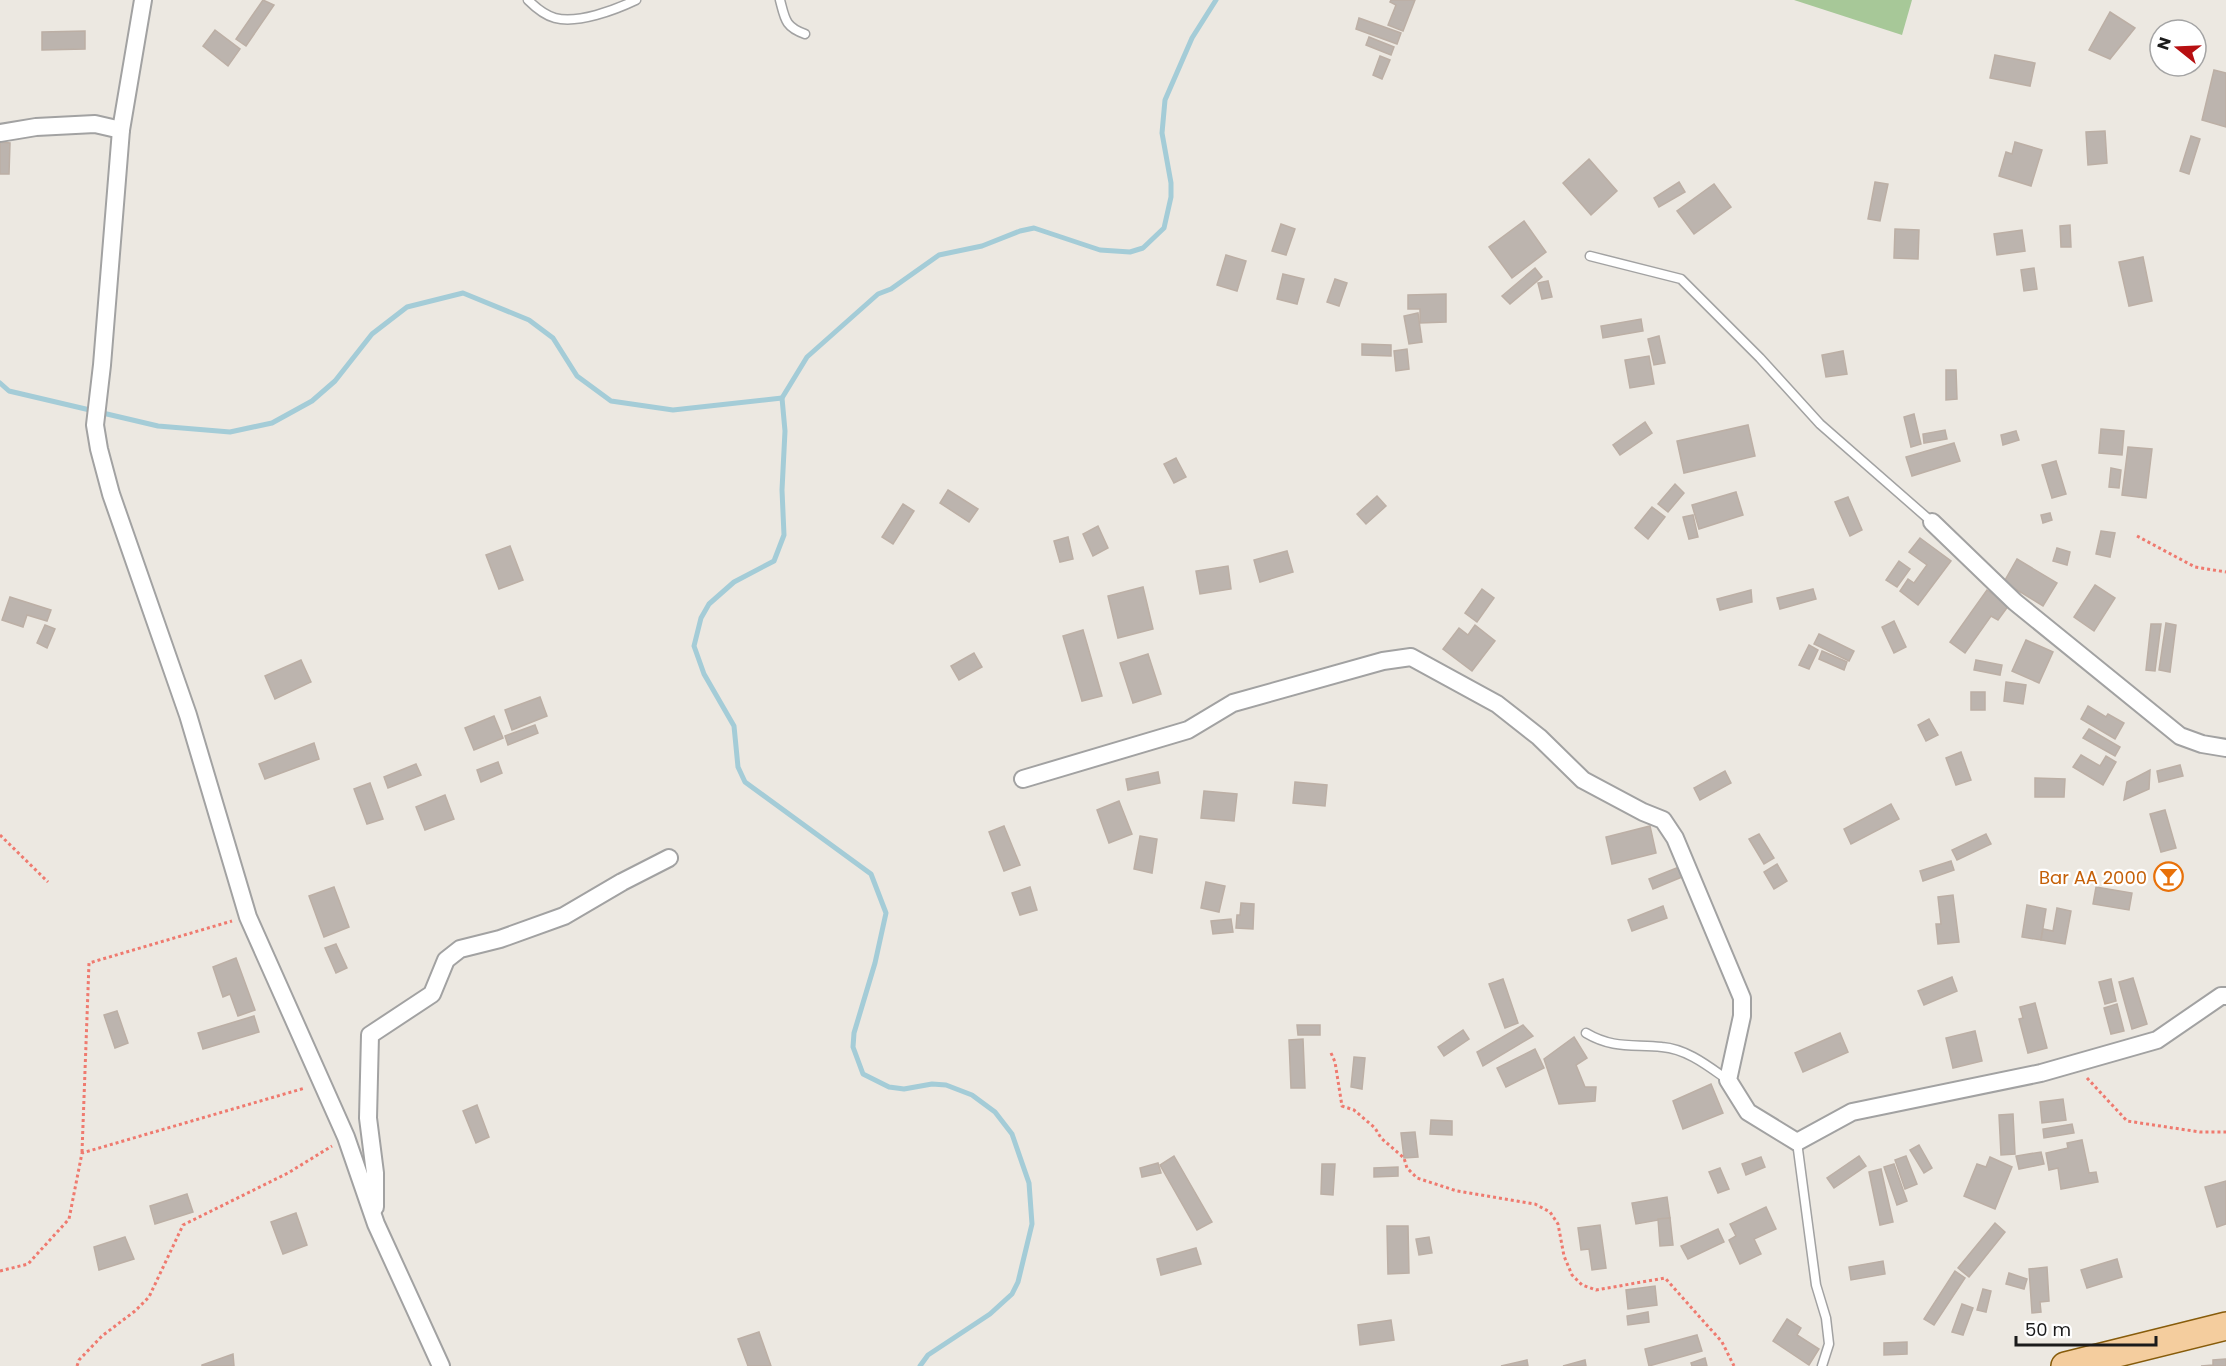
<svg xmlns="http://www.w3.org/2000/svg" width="2226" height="1366" font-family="Poppins,sans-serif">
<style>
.forest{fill:#a7c898}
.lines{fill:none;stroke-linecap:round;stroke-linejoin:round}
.stream{stroke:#a4ccd7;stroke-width:5}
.building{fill:#bcb4ae;stroke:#bcafa5;stroke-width:1.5}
.service-casing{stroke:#a2a2a2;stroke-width:11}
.minor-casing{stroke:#a2a2a2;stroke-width:20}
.primary-casing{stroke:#875c0b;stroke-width:30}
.path{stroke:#ef7a6f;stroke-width:3;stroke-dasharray:3 3;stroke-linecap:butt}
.service{stroke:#fff;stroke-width:8}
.minor{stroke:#fff;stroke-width:16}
.primary{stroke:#f4cd9e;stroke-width:27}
.labels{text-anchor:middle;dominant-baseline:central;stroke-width:4.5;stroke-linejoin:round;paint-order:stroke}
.food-label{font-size:18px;fill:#c56008;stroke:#fff;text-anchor:end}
</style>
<rect width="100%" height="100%" fill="#ece8e1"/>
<polygon class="forest" points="1794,0 1912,0 1902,35"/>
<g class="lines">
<g class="stream">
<polyline points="0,383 9,391 158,426 230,432 272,423 312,401 335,381 372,334 407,307 463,293 529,320 553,338 577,376 611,401 673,410 782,398"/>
<polyline points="920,1366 928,1355 990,1314 1012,1294 1018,1282 1032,1224 1029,1183 1012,1134 995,1112 972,1095 946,1085 932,1084 904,1089 889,1087 863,1074 853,1047 854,1033 875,963 886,913 871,874 745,782 738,767 734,726 704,674 694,646 701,618 709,604 734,582 774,561 784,535 782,490 785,431 782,398 807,357 878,294 891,289 939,255 982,246 1020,231 1034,228 1100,250 1130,252 1143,248 1164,228 1171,197 1171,183 1162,133 1165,100 1192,38 1216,0"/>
</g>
</g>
<g class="building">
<polygon points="263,0 274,5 246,46 236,39"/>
<polygon points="1391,0 1415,0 1403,31 1388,25 1396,5 1390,2"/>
<polygon points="2110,12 2135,28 2110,59 2089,50"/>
<polygon points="1359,18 1401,33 1397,44 1356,29"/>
<polygon points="215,30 240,49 228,66 203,46"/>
<polygon points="85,31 85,49 42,50 42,32"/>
<polygon points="1369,37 1394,47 1391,55 1366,45"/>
<polygon points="1995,55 2035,63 2030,86 1990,78"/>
<polygon points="1380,56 1390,60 1382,79 1373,75"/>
<polygon points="2214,70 2226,73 2226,127 2202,120"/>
<polygon points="2105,131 2107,163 2088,165 2086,132"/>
<polygon points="2191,136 2200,139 2189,174 2180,171"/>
<polygon points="0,142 10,143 9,174 0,174"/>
<polygon points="2015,142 2042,150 2031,186 1999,176 2006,152 2012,154"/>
<polygon points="1589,159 1617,191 1591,215 1563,183"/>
<polygon points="1679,182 1685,192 1659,207 1654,198"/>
<polygon points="1875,182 1888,184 1880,221 1868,219"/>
<polygon points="1714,184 1731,207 1694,234 1677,211"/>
<polygon points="1524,221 1546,252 1512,278 1489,247"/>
<polygon points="1281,224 1295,229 1286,255 1272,251"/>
<polygon points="2070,225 2071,247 2061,247 2060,226"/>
<polygon points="1895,229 1919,230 1918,259 1894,258"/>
<polygon points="2022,230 2025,251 1997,255 1994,234"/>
<polygon points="1226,255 1246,261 1237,291 1217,285"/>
<polygon points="2143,257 2152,301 2129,306 2119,262"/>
<polygon points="1535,268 1542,277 1510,304 1502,296"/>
<polygon points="2034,268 2037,289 2024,291 2021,270"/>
<polygon points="1283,274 1304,279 1297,304 1277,299"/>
<polygon points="1335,279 1347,283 1339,306 1327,302"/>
<polygon points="1548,281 1552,297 1542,299 1538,283"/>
<polygon points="1446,294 1446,322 1420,323 1420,309 1408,309 1408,295"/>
<polygon points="1418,313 1422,342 1409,344 1404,316"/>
<polygon points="1641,319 1643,331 1603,338 1601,326"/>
<polygon points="1659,336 1665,363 1654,365 1648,339"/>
<polygon points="1362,344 1391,345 1391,356 1362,355"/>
<polygon points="1407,349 1409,369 1396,371 1394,351"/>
<polygon points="1843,351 1847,374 1826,377 1822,355"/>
<polygon points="1649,356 1654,384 1630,388 1625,360"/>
<polygon points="1946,370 1956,370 1957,399 1946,400"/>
<polygon points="1914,414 1921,444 1911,447 1904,417"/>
<polygon points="1645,422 1652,433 1620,455 1613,445"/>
<polygon points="1748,425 1755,456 1684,473 1677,441"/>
<polygon points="2101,429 2124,431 2122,455 2099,453"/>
<polygon points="1945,430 1947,439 1924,443 1923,434"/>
<polygon points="2016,431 2019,440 2003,445 2001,435"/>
<polygon points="1954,443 1960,461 1912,476 1906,457"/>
<polygon points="2128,447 2152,449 2146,498 2122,495"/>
<polygon points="1176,458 1186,477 1174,483 1164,464"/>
<polygon points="2056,461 2066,494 2052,498 2042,465"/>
<polygon points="2111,468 2121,470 2119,488 2109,487"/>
<polygon points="1675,484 1684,493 1668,512 1658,504"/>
<polygon points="948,490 978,509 969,522 940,503"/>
<polygon points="1736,492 1743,515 1699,529 1692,505"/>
<polygon points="1377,496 1386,506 1366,524 1357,514"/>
<polygon points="1848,497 1862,530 1850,536 1835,502"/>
<polygon points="903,504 914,511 893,544 882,537"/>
<polygon points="1652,507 1665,517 1648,539 1635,528"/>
<polygon points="2050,513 2052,520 2043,523 2041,515"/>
<polygon points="1693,515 1698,537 1689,539 1683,517"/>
<polygon points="1098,526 1108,548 1093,556 1083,534"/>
<polygon points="2101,531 2115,533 2110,557 2096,554"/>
<polygon points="1068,537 1073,559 1060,562 1054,541"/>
<polygon points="1920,538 1951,561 1918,605 1900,591 1908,579 1914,583 1927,565 1909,552"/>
<polygon points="510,546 523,580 499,589 486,555"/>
<polygon points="2057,548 2070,552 2067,565 2053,561"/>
<polygon points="1287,551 1293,572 1260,582 1254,560"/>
<polygon points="2017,559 2057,583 2043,606 2004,582"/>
<polygon points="1899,561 1910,569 1897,587 1886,580"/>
<polygon points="1228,566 1231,589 1200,594 1196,571"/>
<polygon points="2095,585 2115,598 2094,631 2074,617"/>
<polygon points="1143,587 1153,629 1118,638 1108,596"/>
<polygon points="1482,589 1494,598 1477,622 1465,613"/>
<polygon points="1813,589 1816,599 1780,609 1777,598"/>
<polygon points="1751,590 1752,602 1720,610 1717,599"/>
<polygon points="1987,590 2009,605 1998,620 1991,616 1965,653 1950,642"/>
<polygon points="10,597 51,610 47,621 27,615 23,627 2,620"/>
<polygon points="1894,621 1906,647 1894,653 1882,627"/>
<polygon points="2166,623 2176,625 2170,672 2159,670"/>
<polygon points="2151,624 2161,624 2155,671 2146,670"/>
<polygon points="45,625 55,629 47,648 37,643"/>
<polygon points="1475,625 1495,641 1472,671 1443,649 1459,628 1468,635"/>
<polygon points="1083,630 1102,696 1082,701 1063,636"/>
<polygon points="1819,634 1854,651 1849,661 1814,644"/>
<polygon points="2026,640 2053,652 2039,683 2012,671"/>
<polygon points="1809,645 1818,650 1809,669 1799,665"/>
<polygon points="1822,651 1847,662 1844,670 1819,659"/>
<polygon points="974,653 982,667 959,680 951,666"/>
<polygon points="1148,654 1161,694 1133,703 1120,663"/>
<polygon points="301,660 311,682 275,699 265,676"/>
<polygon points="1976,660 2002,665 2000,675 1974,670"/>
<polygon points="2006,682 2026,685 2023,704 2004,701"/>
<rect x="1971" y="692" width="14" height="18"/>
<polygon points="540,697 547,716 512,730 505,710"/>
<polygon points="2088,706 2106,717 2108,714 2124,723 2115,739 2081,719"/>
<polygon points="494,716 503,738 474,750 465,728"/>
<polygon points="1929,719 1938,735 1926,741 1918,725"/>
<polygon points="535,725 538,733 508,745 505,736"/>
<polygon points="2089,729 2120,747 2115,756 2083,738"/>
<polygon points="314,743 319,759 265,779 259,764"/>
<polygon points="1961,752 1971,780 1956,785 1946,758"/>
<polygon points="2081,755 2100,766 2106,756 2116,762 2103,785 2073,767"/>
<polygon points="498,762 502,773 481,782 477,770"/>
<polygon points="416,764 421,775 388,788 384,777"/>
<polygon points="2180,765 2183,776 2159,782 2157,771"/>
<polygon points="2150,770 2149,789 2124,800 2127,782"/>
<polygon points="1725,771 1731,783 1700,800 1694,788"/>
<polygon points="1158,772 1160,783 1128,790 1126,779"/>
<polygon points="2035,778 2065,779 2064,797 2035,797"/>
<polygon points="1295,782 1327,785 1325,806 1293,803"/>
<polygon points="370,783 383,819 367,824 354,789"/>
<polygon points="1204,791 1237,794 1234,821 1201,818"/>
<polygon points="445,795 454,819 425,830 416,807"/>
<polygon points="1119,801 1132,834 1109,843 1097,810"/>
<polygon points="1891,804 1899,819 1851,844 1844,829"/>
<polygon points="2165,810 2176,848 2161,852 2150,814"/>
<polygon points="1004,826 1020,865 1004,871 989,832"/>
<polygon points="1650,826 1656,853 1612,864 1606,837"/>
<polygon points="1759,834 1774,858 1764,864 1749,839"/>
<polygon points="1986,834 1991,844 1957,860 1952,850"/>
<polygon points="1140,836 1157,839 1152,873 1134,869"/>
<polygon points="1951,861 1954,870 1923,881 1920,871"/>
<polygon points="1777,864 1787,881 1774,889 1764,872"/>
<polygon points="1679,867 1682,877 1653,889 1649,879"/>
<polygon points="1206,882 1225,886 1219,912 1201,908"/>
<polygon points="334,887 349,927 324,937 309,896"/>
<polygon points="1030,887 1037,910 1020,915 1012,893"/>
<polygon points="2096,887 2132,893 2129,910 2093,904"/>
<polygon points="1953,895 1959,942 1938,944 1936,924 1941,924 1938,897"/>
<polygon points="1241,903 1254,904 1253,929 1236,928 1237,915 1240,915"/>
<polygon points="2027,905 2046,909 2041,940 2022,937"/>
<polygon points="1663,906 1667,918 1632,931 1628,920"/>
<polygon points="2057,908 2071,911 2065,944 2041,940 2043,929 2053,931"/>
<polygon points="1231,919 1233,932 1213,934 1211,921"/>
<polygon points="336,944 347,968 336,973 325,948"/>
<polygon points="236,958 255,1010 238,1016 230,994 223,997 213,967"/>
<polygon points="1952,977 1957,991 1924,1005 1918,991"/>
<polygon points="2133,978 2147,1024 2132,1029 2119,982"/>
<polygon points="1503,979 1518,1023 1505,1028 1489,984"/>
<polygon points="2111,979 2116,1001 2105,1004 2099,982"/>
<polygon points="2035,1003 2047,1048 2028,1053 2019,1019 2023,1018 2020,1007"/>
<polygon points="2117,1004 2124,1031 2111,1034 2104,1008"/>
<polygon points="117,1011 128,1043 115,1048 104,1015"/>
<polygon points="254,1016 259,1032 203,1049 198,1033"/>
<polygon points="1297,1025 1320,1025 1320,1035 1298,1035"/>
<polygon points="1523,1025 1533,1036 1483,1066 1477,1052"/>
<polygon points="1463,1030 1469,1039 1444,1056 1438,1047"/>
<polygon points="1975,1031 1982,1061 1953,1068 1946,1038"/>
<polygon points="1840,1033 1848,1052 1803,1072 1795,1053"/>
<polygon points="1574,1037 1587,1058 1576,1065 1585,1087 1596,1087 1595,1101 1559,1104 1544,1059"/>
<polygon points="1303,1039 1305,1088 1291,1088 1289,1040"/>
<polygon points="1535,1049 1544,1068 1506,1087 1497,1068"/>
<polygon points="1354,1057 1365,1058 1362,1089 1351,1087"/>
<polygon points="1711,1084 1723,1113 1683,1129 1673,1101"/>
<polygon points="2063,1099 2066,1120 2042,1123 2040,1102"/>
<polygon points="477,1105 489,1137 476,1143 463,1111"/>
<polygon points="2013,1114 2015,1154 2001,1155 1999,1115"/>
<polygon points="1431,1120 1452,1121 1452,1135 1430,1134"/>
<polygon points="2072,1124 2074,1133 2044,1138 2043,1129"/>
<polygon points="1415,1132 1418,1157 1404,1158 1401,1133"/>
<polygon points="2082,1140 2089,1173 2096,1172 2098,1182 2061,1189 2058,1168 2049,1170 2046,1153 2068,1148 2067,1143"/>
<polygon points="1919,1145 1932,1168 1924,1173 1910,1150"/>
<polygon points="2041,1152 2044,1164 2019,1169 2016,1156"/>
<polygon points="1174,1156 1212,1222 1197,1230 1160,1165"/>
<polygon points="1859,1156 1866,1166 1834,1188 1827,1178"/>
<polygon points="1906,1156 1917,1184 1905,1189 1895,1160"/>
<polygon points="1761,1157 1765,1167 1746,1175 1742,1164"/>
<polygon points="1990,1157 2012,1167 1995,1209 1964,1196 1977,1164 1986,1167"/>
<polygon points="1158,1163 1161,1173 1142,1177 1140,1168"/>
<polygon points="1322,1164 1335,1164 1333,1195 1321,1194"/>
<polygon points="1894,1164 1907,1201 1897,1205 1884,1167"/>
<polygon points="1398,1167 1398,1176 1374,1177 1374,1168"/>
<polygon points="1720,1168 1729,1189 1718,1193 1709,1172"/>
<polygon points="1881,1169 1893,1222 1880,1225 1869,1172"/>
<polygon points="2226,1181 2226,1224 2217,1227 2205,1187"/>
<polygon points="187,1194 193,1212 155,1224 150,1206"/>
<polygon points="1667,1197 1670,1218 1636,1224 1632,1203"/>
<polygon points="1766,1207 1776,1229 1754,1239 1761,1254 1740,1264 1729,1240 1736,1236 1730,1224"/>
<polygon points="296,1213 307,1245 283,1254 271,1222"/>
<polygon points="1670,1218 1673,1245 1660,1246 1658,1219"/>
<polygon points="1995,1223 2005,1232 1969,1277 1958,1268"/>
<polygon points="1600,1225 1606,1268 1592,1270 1589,1249 1581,1250 1578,1228"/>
<polygon points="1387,1226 1408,1226 1409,1273 1388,1274"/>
<polygon points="1718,1229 1724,1242 1688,1259 1681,1246"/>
<polygon points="125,1237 134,1259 99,1270 94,1247"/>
<polygon points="1429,1237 1432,1253 1419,1255 1416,1239"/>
<polygon points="1196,1248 1201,1264 1161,1275 1157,1259"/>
<polygon points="2117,1259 2122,1277 2087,1288 2081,1270"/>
<polygon points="1883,1261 1885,1274 1851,1280 1849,1267"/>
<polygon points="2047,1267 2049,1301 2040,1302 2041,1312 2032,1313 2029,1269"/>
<polygon points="1955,1271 1965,1278 1934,1325 1924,1319"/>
<polygon points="2009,1273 2027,1279 2024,1289 2006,1284"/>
<polygon points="1655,1286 1657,1305 1628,1309 1626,1290"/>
<polygon points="1983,1289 1991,1291 1986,1312 1977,1310"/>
<polygon points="1962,1304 1973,1308 1963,1335 1952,1332"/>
<polygon points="1648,1312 1649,1322 1628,1325 1627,1316"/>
<polygon points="1787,1319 1801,1328 1797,1335 1819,1349 1809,1365 1773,1341"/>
<polygon points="1391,1320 1394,1340 1360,1345 1358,1325"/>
<polygon points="759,1332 771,1366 748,1366 738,1339"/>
<polygon points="1697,1335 1702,1351 1649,1366 1645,1349"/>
<polygon points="1907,1342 1907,1354 1884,1355 1884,1343"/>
<polygon points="233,1354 234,1366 202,1366 202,1365"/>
<polygon points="1705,1358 1707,1366 1692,1366 1691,1363"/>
<polygon points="2226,1359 2226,1366 2201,1366 2213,1365 2213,1360"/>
<polygon points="1527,1360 1528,1366 1501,1366"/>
<polygon points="1585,1360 1586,1366 1563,1366"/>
</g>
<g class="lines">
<defs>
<g id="service">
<path d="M528 0C536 8 544 15 555 18 578 24 615 10 636 0"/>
<path d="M780 0C785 19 785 27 805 34"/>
<polyline points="1590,256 1681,279 1760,358 1820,424 1932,522"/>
<path d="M1586 1033C1613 1049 1633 1044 1662 1047 1687 1049 1708 1066 1728 1080"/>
<polyline points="1797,1142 1816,1285 1826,1318 1829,1344 1822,1366"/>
</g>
<g id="minor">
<polyline points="143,0 121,130 102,365 95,425 99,449 111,494 188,715 248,917 346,1137 376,1224 441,1366"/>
<polyline points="0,133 36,127 95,124 121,130"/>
<polyline points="1932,522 2015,602 2180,736 2202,744 2226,748"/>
<polyline points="1023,779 1188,730 1233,703 1383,661 1411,657 1497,704 1539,737 1583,780 1643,812 1663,820 1675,838 1742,998 1742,1016 1728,1080 1748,1112 1797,1142 1852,1112 2041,1073 2157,1040 2221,996 2226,996"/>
<polyline points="375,1207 375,1173 368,1118 370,1035 432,994 446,960 460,949 500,939 564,916 622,882 669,858"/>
</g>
<polyline id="primary" points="2065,1366 2226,1326"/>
</defs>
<use href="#service" class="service-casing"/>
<use href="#minor" class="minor-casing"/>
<use href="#primary" class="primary-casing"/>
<g class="path">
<polyline points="2137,536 2195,567 2226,572"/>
<polyline points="0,835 48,882"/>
<polyline points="1331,1053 1335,1062 1342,1106 1354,1110 1375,1128 1381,1138 1404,1158 1407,1168 1417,1178 1457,1191 1535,1204 1550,1212 1558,1224 1564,1256 1572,1275 1582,1285 1596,1290 1665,1278 1722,1342 1734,1366"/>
<polyline points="2087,1078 2127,1121 2200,1132 2226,1132"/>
<polyline points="82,1152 89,963 232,921"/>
<polyline points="0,1271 28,1264 69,1219 82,1153 305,1088"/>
<polyline points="77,1366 79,1360 102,1336 135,1311 149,1297 183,1225 288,1173 332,1146"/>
</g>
<use href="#service" class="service"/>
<use href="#minor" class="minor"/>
<use href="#primary" class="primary"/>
</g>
<defs>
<symbol id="bar-ring" viewBox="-11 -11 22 22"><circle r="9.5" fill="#fff" stroke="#e8710a" stroke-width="1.5"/><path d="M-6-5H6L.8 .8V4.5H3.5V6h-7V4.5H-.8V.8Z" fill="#e8710a"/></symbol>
</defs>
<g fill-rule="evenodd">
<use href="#bar-ring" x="2152" y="860" width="33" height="33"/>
</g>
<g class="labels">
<g class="food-label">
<text x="2147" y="877">Bar AA 2000</text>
</g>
</g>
<g transform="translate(2178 48) rotate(288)"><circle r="28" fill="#ffffff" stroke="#a4a4a4" stroke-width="1.5"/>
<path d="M0-4.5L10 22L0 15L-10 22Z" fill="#b70f11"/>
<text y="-9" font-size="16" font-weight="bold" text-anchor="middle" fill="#1b1b1b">N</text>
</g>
<path d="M2016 1336v9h140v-9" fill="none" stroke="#1b1b1b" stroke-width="3"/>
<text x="2025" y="1336" font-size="18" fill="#1b1b1b" stroke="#ffffff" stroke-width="4.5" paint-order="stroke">50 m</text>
</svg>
